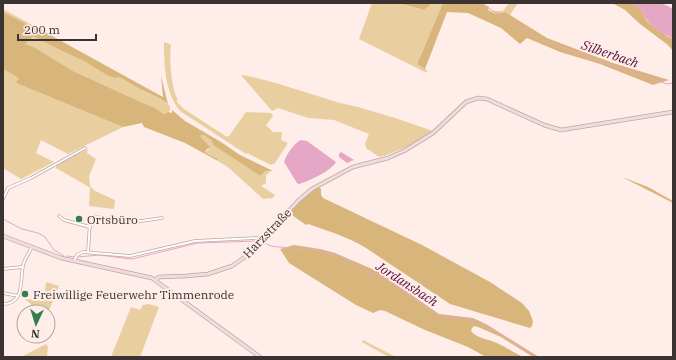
<svg xmlns="http://www.w3.org/2000/svg" width="676" height="360" font-family="'IBM Plex Serif',serif">
<style>
.green{fill:#e9ce9f}
.forest{fill:#d8b67b}
.water{fill:#e6a7c7}
.lines{fill:none;stroke-linecap:round;stroke-linejoin:round}
.stream{stroke:#e6a7c7;stroke-width:1}
.street-casing{stroke:#bda9a4;stroke-width:3.5}
.secondary-casing{stroke:#bda9a4;stroke-width:4.5}
.street{stroke:#fff;stroke-width:2}
.secondary{stroke:#f1dbde;stroke-width:3}
.poi-dot{fill:#327e4c;stroke:#feede8;stroke-width:1.5}
.labels{text-anchor:middle;dominant-baseline:central;stroke-width:4;stroke-linejoin:round;paint-order:stroke}
.poi-label{font-size:12px;fill:#3b3331;stroke:#feede8;text-anchor:start}
.street-label{font-size:12px;fill:#3b3331;stroke:#feede8}
.water-label{font-size:13px;font-style:italic;fill:#580e3d;stroke:#feede8}
</style>
<rect width="100%" height="100%" fill="#feede8"/>
<g class="green">
<polygon points="372,3 398,3 423,10 432,3 443,3 417,64 428,71 425,72 359,39"/>
<polygon points="509,3 518,3 510,15 505,12 496,14 491,11 503,11"/>
<polygon points="3,9 43,31 37,29 3,12"/>
<polygon points="33,35 62,51 119,77 140,89 161,99 170,106 170,111 164,114 153,107 143,103 73,71 34,47 25,44"/>
<path d="M164 42 171 45C169 57 171 89 178 100L176 101 184 109 227 137 229 136 246 112 271 113 273 116 266 125 273 132H282L281 140 288 143 275 163 271 165 247 153 246 154 180 111C165 92 164 66 164 42Z"/>
<polygon points="3,69 20,78 16,83 123,127 68,154 41,140 36,153 54,162 21,179 3,168"/>
<path d="M241 75 253 77 279 84 340 103 358 107 395 118 433 131C416 143 398 152 379 157L366 148 365 144 369 134 334 120 308 118 278 108 272 111Z"/>
<polygon points="204,135 212,141 213,145 260,176 265,170 270,172 266,175 266,183 261,186 275,195 273,198 263,199 229,168 218,161 217,158 213,157 205,152 211,148 200,136"/>
<polygon points="88,149 87,153 96,159 89,176 90,186 95,191 115,200 114,209 89,206 90,187 89,187 56,168 56,166 69,158"/>
<polygon points="46,282 59,286 48,313 48,312 39,312 25,299 44,301"/>
<polygon points="148,304 159,307 140,357 111,357 131,307 140,310 143,305"/>
<polygon points="363,340 396,357 389,357 385,355 362,342"/>
<polygon points="46,344 48,347 47,357 21,357"/>
</g>
<g class="forest">
<polygon points="398,3 432,3 424,10"/>
<polygon points="443,3 482,3 489,7 488,10 496,14 505,12 547,38 613,63 669,80 653,85 600,64 560,52 527,38 520,44 501,28 468,13 447,12 425,69 417,64"/>
<polygon points="612,3 633,4 641,9 647,21 654,27 668,37 673,38 673,51 668,45 640,24 625,10"/>
<polygon points="3,12 37,29 43,31 163,97 161,76 168,104 161,99 140,89 119,77 115,78 107,75 86,62 62,51 33,36 25,44 34,47 73,71 143,103 153,107 164,114 168,112 172,113 172,110 185,121 221,142 240,155 273,171 265,171 260,176 213,145 212,141 204,135 200,136 211,148 207,149 205,152 213,157 217,158 218,161 185,143 144,127 142,123 123,127 16,83 19,78 3,69"/>
<polygon points="622,177 648,187 673,201 673,203"/>
<path d="M319 187 321 189V195L323 198 422 245 490 282 522 303 529 311 533 321 532 326 530 328 450 304 366 248C348 237 328 231 308 224L306 225 289 213 304 197Z"/>
<path d="M294 245 320 249 335 253 379 272 439 314 473 318 486 324 539 357H533L501 337 478 327 474 326 472 328 471 331C478 339 488 339 497 343 506 347 514 353 523 357H486L468 347 425 330 385 311 380 310 373 313 356 305 289 263 280 249Z"/>
</g>
<g class="water">
<path d="M630 3C644 3 661 0 673 9V38C665 36 653 28 648 21 645 18 643 13 641 9 636 8 635 4 630 3Z"/>
<path d="M301 140 307 141 336 162C331 171 309 181 299 184L297 183 284 162C286 155 294 143 301 140Z"/>
<polygon points="341,152 354,160 347,163 339,157 339,154"/>
</g>
<g class="lines">
<g class="stream">
<polyline points="480,3 538,38"/>
<polyline points="542,40 609,65 667,84 673,83"/>
<polyline points="3,219 22,229 38,233 45,237 54,250 64,256"/>
<polyline points="262,242 271,246 279,247 317,250 340,256 372,274 385,278 440,317 468,319 490,327 535,357"/>
<polyline points="67,256 75,257"/>
<polyline points="78,257 99,255 132,259 198,243 257,241"/>
</g>
<defs>
<g id="street">
<polyline points="3,199 8,188 31,178 85,148"/>
<polyline points="59,216 64,220 90,227"/>
<polyline points="88,252 90,222 93,217 141,221 162,218"/>
<polyline points="74,261 77,255 83,252 130,256 195,241 257,238 261,239"/>
<polyline points="3,269 22,267"/>
<polyline points="3,293 18,296"/>
<path d="M3 304C25 304 20 279 23 266 24 259 29 254 31 248"/>
</g>
<g id="secondary">
<polyline points="3,236 61,258 152,278 260,357"/>
<polyline points="155,280 159,277 186,276 208,274 232,266 245,257 299,200 312,189 353,167 388,158 404,151 433,133 466,102 478,98 487,99 544,125 561,130 673,112"/>
</g>
</defs>
<use href="#street" class="street-casing"/>
<use href="#secondary" class="secondary-casing"/>
<use href="#street" class="street"/>
<use href="#secondary" class="secondary"/>
</g>
<g class="poi-dot">
<circle cx="79" cy="219" r="4"/>
<circle cx="25" cy="294" r="4"/>
</g>
<g class="labels">
<g class="poi-label">
<text x="87" y="219">Ortsbüro</text>
<text x="33" y="294">Freiwillige Feuerwehr Timmenrode</text>
</g>
<g class="street-label">
<text transform="translate(267 233) rotate(-46)">Harzstraße</text>
</g>
<g class="water-label">
<text transform="translate(610 54) rotate(19)">Silberbach</text>
<text transform="translate(407 284) rotate(33)">Jordansbach</text>
</g>
</g>
<rect width="676" height="360" fill="none" stroke="#3b3331" stroke-width="8"/>
<g transform="translate(36 324) rotate(184)"><circle r="19" fill="#feede8" stroke="#b0a39f"/>
<path d="M0-3L7 15L0 10L-7 15Z" fill="#327e4c"/>
<text y="-6" font-size="11" font-weight="bold" text-anchor="middle" fill="#3b3331">N</text>
</g>
<path d="M18 34v6h78v-6" fill="none" stroke="#3b3331" stroke-width="2"/>
<text x="24" y="34" font-size="12" fill="#3b3331" stroke="#feede8" stroke-width="3" paint-order="stroke">200 m</text>
</svg>
